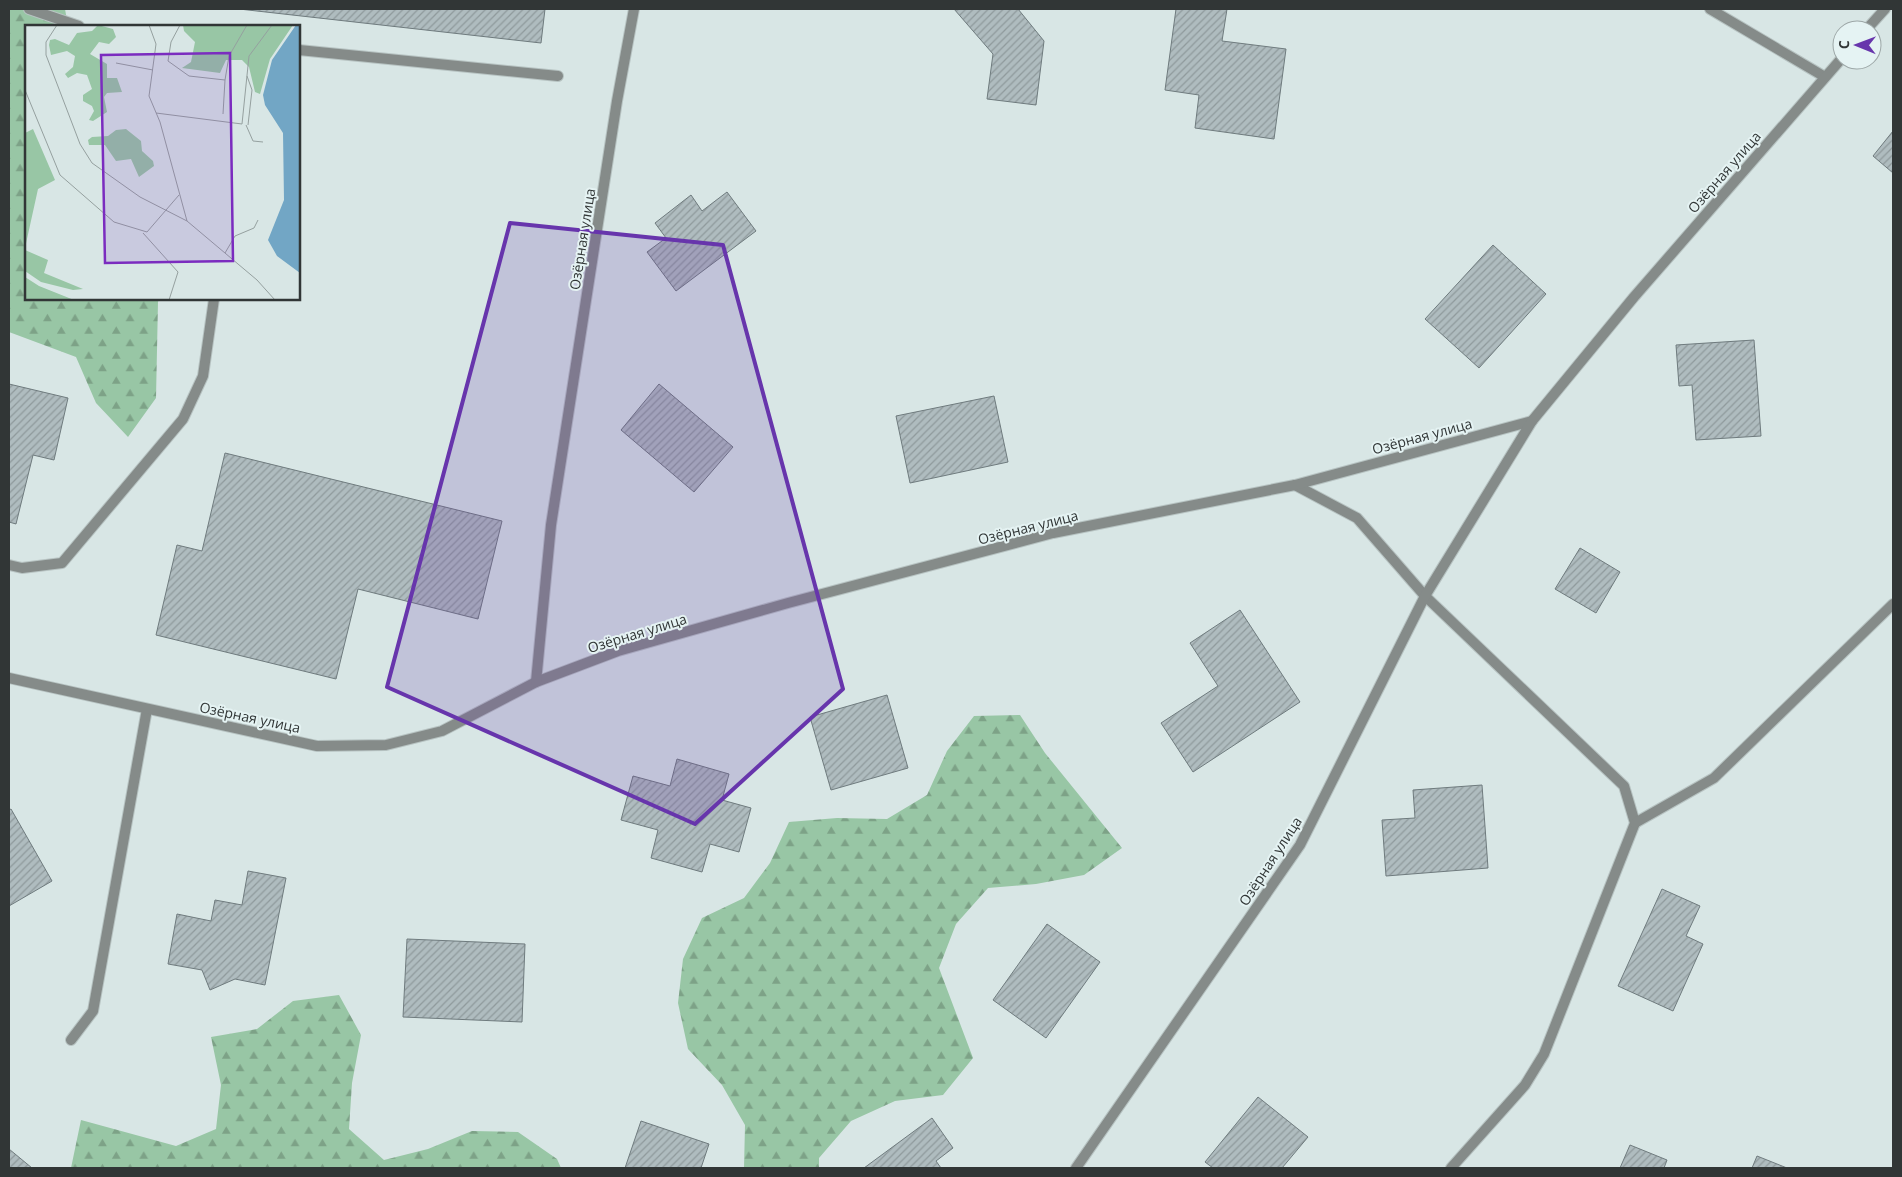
<svg xmlns="http://www.w3.org/2000/svg" width="1902" height="1177" font-family="'Open Sans',sans-serif">
<style>
.forest{fill:url(#forest-firs)}
.building{fill:url(#building-hatch);stroke:#6f7b7e}
.lines{fill:none;stroke-linecap:round;stroke-linejoin:round}
.lane-casing{stroke:#b7c3c2;stroke-width:12}
.street-casing{stroke:#b7c3c2;stroke-width:12}
.lane{stroke:#858b89;stroke-width:10}
.street{stroke:#858b89;stroke-width:10}
.marked{fill:#6735ac;fill-opacity:0.2;stroke:#6735ac;stroke-width:4;stroke-linejoin:round}
.labels{text-anchor:middle;dominant-baseline:central;stroke-width:4;stroke-linejoin:round;paint-order:stroke}
.street-label{font-size:14px;fill:#313636;stroke:#e5f3f3}
.inset-road{fill:none;stroke:#95a09f;stroke-width:1}
.view{fill:#7b2cbf;fill-opacity:0.15;stroke:#7b2cbf;stroke-width:2.5}
.inset-edge{fill:none;stroke:#313636;stroke-width:2.5}
</style>
<defs>
<pattern id="forest-firs" width="22" height="20" patternUnits="userSpaceOnUse" patternTransform="scale(1.25)"><rect width="22" height="20" fill="#98c6a5"/><path d="M5 1l3.5 6h-7zM16 11l3.5 6h-7z" fill="#7da287"/></pattern>
<pattern id="building-hatch" width="6" height="6" patternUnits="userSpaceOnUse" patternTransform="scale(1.25)"><rect width="6" height="6" fill="#afbcbf"/><path d="M-1 1l2-2M0 6l6-6M5 7l2-2" fill="none" stroke="#8f9a9c"/></pattern>
</defs>
<rect width="100%" height="100%" fill="#d8e6e5"/>
<g class="forest">
<polygon points="9,9 65,9 68,26 26,26 26,299 159,299 158,302 156,398 128,437 96,403 76,357 9,332"/>
<polygon points="1020,715 1045,753 1122,848 1084,875 1036,884 988,888 956,924 939,968 973,1058 943,1095 895,1101 851,1121 819,1158 819,1168 744,1168 745,1125 722,1085 688,1049 678,1003 683,959 702,918 744,898 770,863 789,822 837,818 887,819 927,795 947,751 974,716"/>
<polygon points="339,995 361,1035 352,1083 349,1129 384,1160 428,1149 472,1131 518,1132 557,1159 561,1168 71,1168 81,1120 176,1146 216,1129 221,1085 211,1037 257,1029 293,1001"/>
</g>
<g class="building">
<polygon points="239,9 545,9 541,43"/>
<polygon points="954,9 1018,9 1044,41 1036,105 987,99 993,54"/>
<polygon points="1176,9 1227,9 1222,41 1286,49 1274,139 1195,128 1199,95 1165,90"/>
<polygon points="1893,131 1893,173 1873,156"/>
<polygon points="727,192 756,231 676,291 647,252 666,238 655,223 691,195 702,211"/>
<polygon points="1493,245 1546,294 1479,368 1425,319"/>
<polygon points="1754,340 1761,436 1696,440 1692,385 1679,386 1676,345"/>
<polygon points="9,384 68,398 54,460 33,455 16,524 9,522"/>
<polygon points="659,384 733,447 694,492 621,430"/>
<polygon points="994,396 1008,462 910,483 896,416"/>
<polygon points="225,453 502,521 478,619 358,589 336,679 156,635 177,545 202,551"/>
<polygon points="1580,548 1620,572 1596,613 1555,589"/>
<polygon points="1240,610 1300,702 1193,772 1161,723 1218,686 1190,643"/>
<polygon points="887,695 908,768 831,790 810,717"/>
<polygon points="677,759 729,774 722,800 751,808 739,852 710,844 702,872 651,858 658,830 621,820 633,776 670,786"/>
<polygon points="1482,785 1488,868 1386,876 1382,820 1415,818 1413,790"/>
<polygon points="11,809 52,881 9,906 9,810"/>
<polygon points="248,871 286,878 265,985 235,979 210,990 202,970 168,964 177,914 211,921 215,900 242,905"/>
<polygon points="1662,889 1700,906 1686,936 1703,944 1673,1011 1618,986"/>
<polygon points="1047,924 1100,962 1046,1038 993,1000"/>
<polygon points="407,939 525,944 522,1022 403,1017"/>
<polygon points="1258,1097 1308,1137 1282,1168 1213,1168 1205,1162"/>
<polygon points="932,1118 953,1148 936,1161 941,1168 864,1168"/>
<polygon points="641,1121 709,1144 701,1168 625,1168"/>
<polygon points="1630,1145 1667,1160 1664,1168 1620,1168"/>
<polygon points="9,1149 32,1168 9,1168"/>
<polygon points="1757,1156 1787,1168 1752,1168"/>
</g>
<g class="lines">
<defs>
<g id="lane">
<polyline points="29,9 79,26"/>
<polyline points="1710,9 1825,77"/>
<polyline points="299,50 558,76"/>
<polyline points="9,565 22,568 62,563 183,419 203,376 214,299"/>
<polyline points="1425,596 1624,786 1635,823 1544,1054 1525,1085 1451,1168"/>
<polyline points="1635,823 1714,778 1893,604"/>
<polyline points="71,1040 93,1011 147,709"/>
</g>
<g id="street">
<polyline points="1866,30 1885,9"/>
<polyline points="1295,485 1357,518 1425,596"/>
<polyline points="9,678 317,746 386,745 442,731 536,682 618,651 788,603 1053,533 1295,485 1532,421"/>
<polyline points="536,682 551,525 617,101 634,9"/>
<polyline points="1076,1168 1300,845 1425,596 1532,421 1634,297 1842,58"/>
</g>
</defs>
<use href="#lane" class="lane-casing"/>
<use href="#street" class="street-casing"/>
<use href="#lane" class="lane"/>
<use href="#street" class="street"/>
</g>
<path class="marked" d="M510 223 723 245 843 689 695 824 387 687Z"/>
<g class="labels">
<g class="street-label">
<text transform="translate(1724 172) rotate(-49)">Озёрная улица</text>
<text transform="translate(582 239) rotate(-81)">Озёрная улица</text>
<text transform="translate(1422 436) rotate(-15)">Озёрная улица</text>
<text transform="translate(1028 527) rotate(-14)">Озёрная улица</text>
<text transform="translate(637 633) rotate(-17)">Озёрная улица</text>
<text transform="translate(250 717) rotate(12)">Озёрная улица</text>
<text transform="translate(1270 861) rotate(-57)">Озёрная улица</text>
</g>
</g>
<g transform="translate(25 25)">
<rect width="275" height="275" fill="#d8e6e5"/>
<path d="M73 0 88 4 91 12 84 19 74 17 65 29 82 39V53H92L97 67 82 68 79 72 82 87 68 96 64 95 69 86 67 81 58 76V70L67 64 62 50 52 48 43 53 40 49 48 42 50 31 42 26 26 30 24 20 25 15 30 14 44 20 52 8 67 6ZM158 0H268L245 34 235 69 230 67 224 42 217 35H201L195 48 157 43 166 37 170 17 159 6ZM8 104 30 155 13 164 0 223V108ZM101 104 116 116 117 126 128 136 129 141 114 152 106 134 91 136 80 120H64L63 115 67 112 83 111 91 105ZM0 225 23 235 19 248 58 264 48 265 16 257 0 246ZM0 252 14 261 49 275H0Z" fill="#98c6a5"/>
<path d="M271 0H275V248L252 231 243 215 259 175 258 108 240 80 238 70 247 35Z" fill="#72a6c5"/>
<path class="inset-road" d="M32 0 21 17V30L55 119 67 138 115 172 162 196 232 255 250 275M124 0 131 19 124 71 135 97 162 196M155 0 146 17 143 36 164 51 200 55 204 31 222 0M91 38 128 45M222 51 227 65 223 100M0 65 35 150 89 197 122 207 154 170M131 88 217 99 224 31 247 0M198 89 200 55M221 100 228 116 238 117M118 208 153 247 144 275M200 228 210 211 229 203 233 195"/>
<path class="view" d="M205 28 208 236 80 238 76 30Z"/>
<rect width="275" height="275" class="inset-edge"/>
</g>
<rect width="1902" height="1177" fill="none" stroke="#313636" stroke-width="20"/>
<g transform="translate(1857 45) rotate(271)"><circle r="24" fill="#e5f3f3" stroke="#9da7a7"/>
<path d="M0-4L9 19L0 12L-9 19Z" fill="#6735ac"/>
<text y="-8" font-size="14" font-weight="bold" text-anchor="middle" fill="#313636">С</text>
</g>
</svg>
